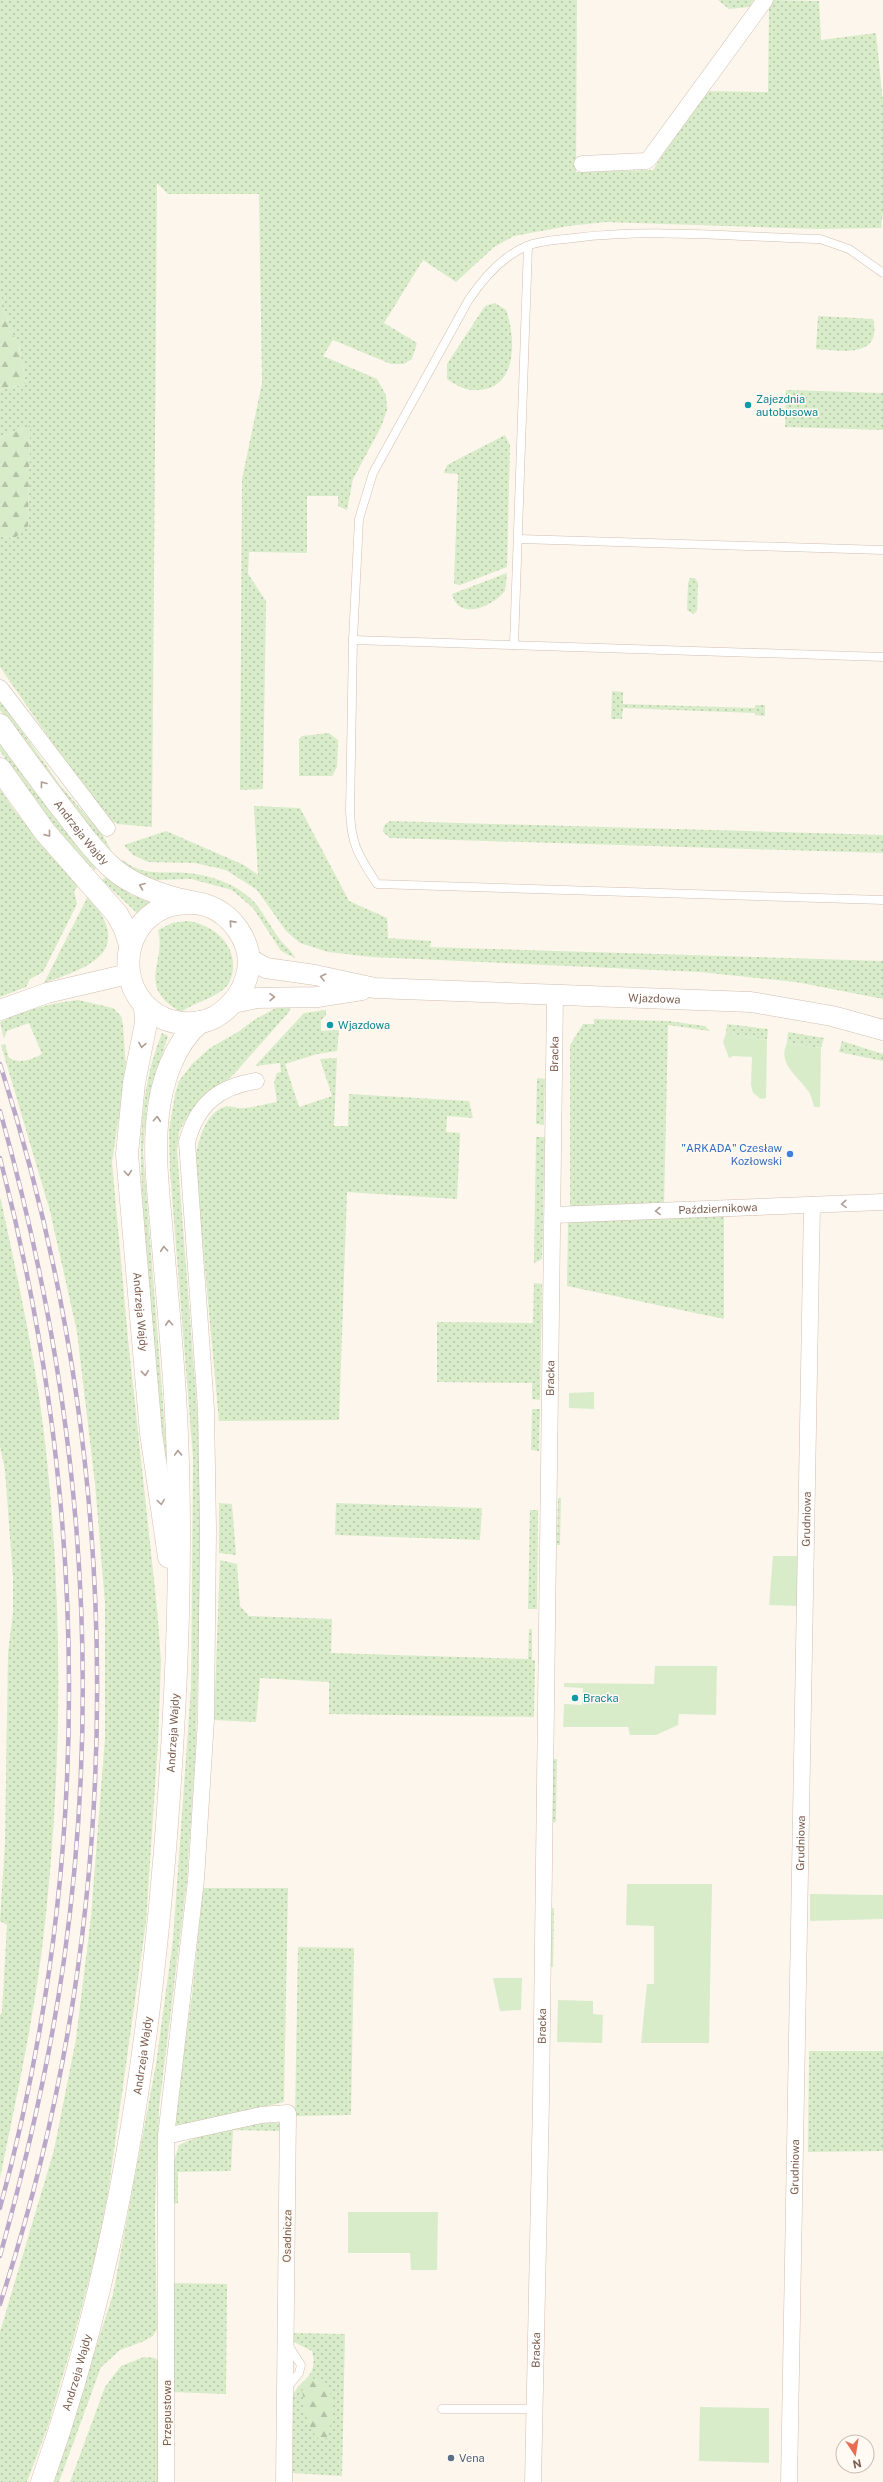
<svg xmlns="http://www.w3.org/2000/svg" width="883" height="2482" font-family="'Public Sans',sans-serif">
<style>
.grass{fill:url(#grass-dots)}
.forest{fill:url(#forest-firs)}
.garden{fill:#d8ecc9}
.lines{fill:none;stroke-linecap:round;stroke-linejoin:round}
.service-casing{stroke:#d1beb0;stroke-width:9}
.minor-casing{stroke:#d1beb0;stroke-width:17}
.tertiary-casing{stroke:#d1beb0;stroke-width:21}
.secondary-casing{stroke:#d6c0b0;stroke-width:23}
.service{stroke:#fff;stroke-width:8}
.minor{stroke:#fff;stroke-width:16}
.tertiary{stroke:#fff;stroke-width:20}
.secondary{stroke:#fff;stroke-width:22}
.rail-casing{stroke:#b9a8c9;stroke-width:4.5}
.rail{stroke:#fffaf3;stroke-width:3;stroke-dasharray:9;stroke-linecap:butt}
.oneway{stroke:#af9d94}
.culture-dot{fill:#0f9aa8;stroke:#fffaf3;stroke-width:1.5}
.shop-dot{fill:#3f7fe0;stroke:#fffaf3;stroke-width:1.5}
.service-dot{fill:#5c6f8a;stroke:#fffaf3;stroke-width:1.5}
.labels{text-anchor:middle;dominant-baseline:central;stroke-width:3;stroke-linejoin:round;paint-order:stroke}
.culture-label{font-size:11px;fill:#0d838f;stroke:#fffaf3;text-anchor:start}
.street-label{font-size:11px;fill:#7a5c4d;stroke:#fffaf3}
.shop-label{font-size:11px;fill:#366cbe;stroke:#fffaf3;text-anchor:end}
.service-label{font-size:11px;fill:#4e5e75;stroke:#fffaf3;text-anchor:start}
</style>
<defs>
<pattern id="grass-dots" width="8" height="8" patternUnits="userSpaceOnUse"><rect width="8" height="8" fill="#d8ecc9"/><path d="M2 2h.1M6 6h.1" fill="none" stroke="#b4c2a5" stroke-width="1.8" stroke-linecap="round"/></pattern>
<pattern id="forest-firs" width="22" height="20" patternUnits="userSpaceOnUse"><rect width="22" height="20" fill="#d8ecc9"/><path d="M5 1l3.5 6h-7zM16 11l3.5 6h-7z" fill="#b4c2a5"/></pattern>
</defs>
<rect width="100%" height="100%" fill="#fdf6ec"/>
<g class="grass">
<polygon points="0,0 577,0 576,172 653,170 703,91 768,92 769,5 773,0 819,1 821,40 876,33 883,102 883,211 881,228 818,229 606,222 568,226 514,236 494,247 456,282 423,260 384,323 417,343 412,359 404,364 391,364 333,340 323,356 377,379 386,395 387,410 381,427 353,479 347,510 338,506 338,496 307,496 307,553 249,552 248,574 266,601 263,789 240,790 242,479 262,383 259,194 168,194 157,183 152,827 117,824 101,813 0,667 0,536 14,539 28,525 30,426 0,437 0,390 26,384 19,346 10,329 0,293"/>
<polygon points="718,0 754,0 749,7 729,9"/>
<path d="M495 303 506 310C516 337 518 389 478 390 466 391 457 386 447 379V364L485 306Z"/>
<path d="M818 316 873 319C883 360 838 350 816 349Z"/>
<polygon points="786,390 883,393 883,430 785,427"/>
<polygon points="505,435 510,445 507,567 460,585 454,584 458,474 444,473 447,465"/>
<path d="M507 573 505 591C493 606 459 622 452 594Z"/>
<polygon points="690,578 695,578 698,583 697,611 693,614 687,610 688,583"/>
<polygon points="612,691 623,692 623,704 755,708 755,705 765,705 765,716 755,715 755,713 623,708 622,719 611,719"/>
<polygon points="0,700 60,785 102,834 112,852 65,802 0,710"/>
<polygon points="329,733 338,740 337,767 332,776 299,776 299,739 302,736"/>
<polygon points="0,738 99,865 94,870 60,833 0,751"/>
<polygon points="0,789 15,811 78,886 74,891 77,904 43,972 30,979 26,987 0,997"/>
<polygon points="254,806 300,808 349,901 387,918 388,938 431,941 430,947 883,961 883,999 796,982 700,972 372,957 328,952 300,943 286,931 257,890 226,870 195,863 148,862 133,855 124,845 166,831 244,865 258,875"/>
<path d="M391 821 883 835V853L390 838 383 832C383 826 385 823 391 821Z"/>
<path d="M123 860C143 877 164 871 187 873 212 875 239 885 256 904 264 914 270 926 278 937 283 945 291 949 295 958L281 951 253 908 232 890 191 879 157 880 143 878 118 863Z"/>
<polygon points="108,875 131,895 153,901 139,915 102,880"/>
<path d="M88 896C134 950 94 966 44 983Z"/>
<path d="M187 921C212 924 236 943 233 970 232 976 230 983 226 987 214 999 195 1002 181 1012 135 986 167 963 158 930L172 923Z"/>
<path d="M78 1000 113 1008 121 1016 123 1025 126 1069 112 1162 128 1339 157 1608 161 1661 158 1743 146 1922 108 2193 96 2253 74 2337 48 2426 27 2482H0V2332L54 2150 76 2039 91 1917 105 1738V1603L95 1483 77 1332 50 1211 1 1045 5 1044 9 1058C21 1064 30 1060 42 1054L29 1023 7 1031 4 1039 0 1022C23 1010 52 1003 78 1000Z"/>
<polygon points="292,1004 289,1012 233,1075 188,1115 179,1132 177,1151 198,1420 202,1523 196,1743 187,1880 159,2108 155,2209 157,2329 153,2336 144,2341 120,2350 101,2367 59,2482 53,2482 113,2294 156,2064 173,1940 191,1688 193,1458 170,1171 169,1131 175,1094 179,1081 192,1064 210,1048 238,1032 254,1020 274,1009"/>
<path d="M326 1010V1015L321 1020V1031L339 1030 337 1051 317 1054 285 1064 299 1107 332 1096 320 1059 337 1058 334 1126H348L349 1094 469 1101 473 1118 447 1116 446 1132 460 1133 457 1199 347 1192 339 1420 219 1421 195 1160C198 1142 204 1114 224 1107 230 1105 234 1108 240 1108 252 1108 265 1104 277 1102L274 1083 277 1073 281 1072 280 1063 255 1066 304 1013Z"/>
<polygon points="594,1019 669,1021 705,1026 710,1031 668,1025 664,1206 570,1207 570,1045 583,1024 594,1024"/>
<polygon points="727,1024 768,1029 767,1040 726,1033"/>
<polygon points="788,1032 824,1038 821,1048 787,1043"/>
<path d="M162 1033 168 1036 147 1106 143 1151 167 1455 169 1523C162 1444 155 1364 149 1284 143 1199 129 1114 162 1033Z"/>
<polygon points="842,1041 883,1054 883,1061 839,1052"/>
<polygon points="537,1078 545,1079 544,1125 536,1124"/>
<polygon points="536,1137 545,1137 542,1259 534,1263"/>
<path d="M0 1196C18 1280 37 1365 46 1451 63 1608 62 1767 45 1923 36 2009 17 2094 0 2178V2015L2 2012 7 1925 0 1921 5 1843 8 1653 13 1612V1578L5 1470 0 1446Z"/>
<polygon points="724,1215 724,1319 567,1286 568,1222"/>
<polygon points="534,1283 542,1284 540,1400 532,1399 532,1383 437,1382 437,1322 533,1323"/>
<polygon points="532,1409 540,1409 539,1451 531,1450"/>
<polygon points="558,1498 561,1498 560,1545 557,1545"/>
<polygon points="219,1503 232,1504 236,1555 219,1553"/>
<polygon points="336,1503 482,1508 480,1540 335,1535"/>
<polygon points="530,1510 538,1510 537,1609 528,1609"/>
<polygon points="220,1560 237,1564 240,1606 249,1616 332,1619 331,1653 528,1659 529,1629 532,1629 532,1660 535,1660 534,1717 329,1714 329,1682 260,1678 256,1722 214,1720"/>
<polygon points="553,1759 557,1759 556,1822 552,1823"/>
<polygon points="203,1888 288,1888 284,2102 173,2129 192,1995"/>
<polygon points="549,1908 554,1908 553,1967 548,1967"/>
<polygon points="298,1947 354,1948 351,2115 295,2116"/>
<polygon points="809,2051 883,2051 883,2151 808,2152"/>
<path d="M280 2123 283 2131 233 2130 231 2171 178 2172V2203L172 2204 174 2161 179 2145C206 2132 249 2121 280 2123Z"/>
<polygon points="171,2283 227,2284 226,2394 170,2392"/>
<path d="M292 2333 345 2334 342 2476 293 2473C293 2452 289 2420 292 2400 295 2379 320 2381 312 2351L292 2341Z"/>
<polygon points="144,2357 155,2358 160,2362 162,2482 70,2482 105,2387 121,2366"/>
</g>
<g class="forest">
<polygon points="0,293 10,329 19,346 26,384 0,390"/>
<polygon points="30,426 28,526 14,539 0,536 0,437"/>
<path d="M316 2378 323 2379C336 2395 332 2417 328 2437L321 2441C305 2428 303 2402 302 2383Z"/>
</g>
<g class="garden">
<polygon points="726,1033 767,1040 766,1098 761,1099 753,1093 751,1085 752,1057 733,1056 729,1058 723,1042"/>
<path d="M787 1043 821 1048 820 1107H814C813 1102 811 1096 809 1092 798 1076 777 1064 787 1043Z"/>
<polygon points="594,1392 594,1409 569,1408 569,1393"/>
<polygon points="773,1556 800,1556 797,1606 769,1605"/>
<polygon points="655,1666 717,1666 716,1715 679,1714 678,1725 656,1735 630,1735 628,1727 563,1727 564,1704 582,1705 583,1688 564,1687 564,1683 654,1684"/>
<polygon points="627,1884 712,1884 709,2043 641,2043 647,1984 654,1984 654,1926 626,1925"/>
<polygon points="810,1894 883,1895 883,1919 810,1921"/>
<polygon points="493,1978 522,1978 521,2010 500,2011"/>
<polygon points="558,2000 593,2001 593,2014 603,2015 602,2043 557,2042"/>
<polygon points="348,2212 438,2212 437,2270 411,2270 410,2253 348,2253"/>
<polygon points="700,2407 769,2408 769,2463 699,2461"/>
</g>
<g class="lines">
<defs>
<g id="service">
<path d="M883 273 849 249 820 239C741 237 652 228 574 238 559 240 541 240 527 246 501 257 483 278 468 301L373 473 359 519 353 640 350 811C351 845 359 856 377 884L883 900"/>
<polyline points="519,539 883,550"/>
<polyline points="353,640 883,657"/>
<polyline points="514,645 528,246"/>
<polyline points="287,2388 299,2373 301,2365 288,2345"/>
<polyline points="442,2409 533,2409"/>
</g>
<g id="minor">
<polyline points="582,164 646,161 649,159 765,0"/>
<polyline points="0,688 107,828"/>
<path id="s1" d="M553 1215 883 1202"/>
<polyline points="166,2136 261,2115 288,2113 284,2482"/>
<path d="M166 2482V2136L196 1880 206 1719 208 1529 206 1409 187 1142C197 1104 219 1087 256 1081"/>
<path id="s2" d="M533 2482 541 2101 555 994"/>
<path id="s3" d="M789 2482 812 1205"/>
</g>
<g id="tertiary">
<path id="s4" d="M248 958 266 968 315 975 375 988 751 1002 832 1016 883 1030"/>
<polyline points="233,1003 257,998 317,997 362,990"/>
<polyline points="0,1010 47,993 128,974"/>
</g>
<g id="secondary">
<path id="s5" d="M0 725C21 754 42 783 64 811 78 829 91 848 108 864 125 881 147 890 170 897 182 901 194 902 205 905 232 913 253 943 248 971 244 992 233 1006 215 1017 200 1025 180 1025 165 1019 117 999 116 929 163 908 172 904 182 903 192 903"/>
<polyline points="0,769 45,832 117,914 125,929 130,945"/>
<path id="s6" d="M145 1006 146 1023 134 1083 127 1154 151 1433 169 1557"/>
<path id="s7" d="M42 2482C118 2269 150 2048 167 1824 177 1687 183 1550 176 1413 173 1354 167 1294 162 1235 159 1196 153 1155 158 1115 161 1084 174 1043 200 1022"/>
</g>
</defs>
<use href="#service" class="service-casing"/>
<use href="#minor" class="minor-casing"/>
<use href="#tertiary" class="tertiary-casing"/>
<use href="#secondary" class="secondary-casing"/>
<use href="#service" class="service"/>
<use href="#minor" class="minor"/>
<use href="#tertiary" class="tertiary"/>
<use href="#secondary" class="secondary"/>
<defs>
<g id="rail">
<path d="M0 1064C128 1464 131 1905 0 2304"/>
<path d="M0 1111C79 1391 104 1671 64 1960 50 2060 27 2159 0 2256"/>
<path d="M0 1158C90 1505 94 1862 0 2208"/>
</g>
</defs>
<use href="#rail" class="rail-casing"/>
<use href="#rail" class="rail"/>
</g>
<defs><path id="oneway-chevron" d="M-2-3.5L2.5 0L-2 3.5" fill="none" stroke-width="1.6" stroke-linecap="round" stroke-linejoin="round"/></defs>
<g class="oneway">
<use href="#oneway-chevron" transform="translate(43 784) rotate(-127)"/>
<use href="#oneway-chevron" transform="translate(48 834) rotate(51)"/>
<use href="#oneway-chevron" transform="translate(142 886) rotate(-158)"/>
<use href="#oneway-chevron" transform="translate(232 923) rotate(-132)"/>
<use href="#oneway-chevron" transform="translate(323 977) rotate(-166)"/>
<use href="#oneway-chevron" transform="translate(272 997) rotate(-1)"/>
<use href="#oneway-chevron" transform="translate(142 1045) rotate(100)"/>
<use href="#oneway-chevron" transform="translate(157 1119) rotate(-85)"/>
<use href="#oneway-chevron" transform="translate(128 1173) rotate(85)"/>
<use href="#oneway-chevron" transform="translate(844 1204) rotate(177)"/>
<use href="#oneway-chevron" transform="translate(658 1211) rotate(178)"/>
<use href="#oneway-chevron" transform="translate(164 1249) rotate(-95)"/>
<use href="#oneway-chevron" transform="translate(169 1323) rotate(-94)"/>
<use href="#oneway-chevron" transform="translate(145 1373) rotate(84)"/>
<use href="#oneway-chevron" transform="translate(178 1453) rotate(-92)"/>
<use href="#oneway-chevron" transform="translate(161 1502) rotate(82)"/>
</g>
<g class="culture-dot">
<circle cx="748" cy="405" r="4"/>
<circle cx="330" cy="1025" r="4"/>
<circle cx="575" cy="1698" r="4"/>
</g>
<circle class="shop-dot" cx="790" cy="1154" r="4"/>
<circle class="service-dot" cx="451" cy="2458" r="4"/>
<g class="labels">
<g class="culture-label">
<text x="756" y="399">Zajezdnia<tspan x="756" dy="13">autobusowa</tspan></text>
<text x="338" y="1025">Wjazdowa</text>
<text x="583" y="1698">Bracka</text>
</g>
<g class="street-label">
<text stroke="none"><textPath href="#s5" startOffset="135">Andrzeja Wajdy</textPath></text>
<text stroke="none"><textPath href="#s4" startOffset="411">Wjazdowa</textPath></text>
<text stroke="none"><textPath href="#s2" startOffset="1428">Bracka</textPath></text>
<text stroke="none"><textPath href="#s1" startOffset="165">Październikowa</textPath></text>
<text stroke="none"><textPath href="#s6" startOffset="308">Andrzeja Wajdy</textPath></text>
<text stroke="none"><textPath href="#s2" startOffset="1104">Bracka</textPath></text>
<text stroke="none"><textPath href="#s3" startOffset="963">Grudniowa</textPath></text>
<text stroke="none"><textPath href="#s7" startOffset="763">Andrzeja Wajdy</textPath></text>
<text stroke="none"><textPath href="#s3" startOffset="639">Grudniowa</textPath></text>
<text stroke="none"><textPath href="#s2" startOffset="456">Bracka</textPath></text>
<text stroke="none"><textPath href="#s7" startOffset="439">Andrzeja Wajdy</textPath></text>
<text stroke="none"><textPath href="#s3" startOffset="315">Grudniowa</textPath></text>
<text transform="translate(287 2236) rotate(-89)">Osadnicza</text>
<text stroke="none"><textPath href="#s2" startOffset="132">Bracka</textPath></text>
<text stroke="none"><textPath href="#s7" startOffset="115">Andrzeja Wajdy</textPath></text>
<text transform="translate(167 2413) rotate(-90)">Przepustowa</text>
</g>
<g class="shop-label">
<text x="782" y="1148">"ARKADA" Czesław<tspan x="782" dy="13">Kozłowski</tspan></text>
</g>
<g class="service-label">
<text x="459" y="2458">Vena</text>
</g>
</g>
<g transform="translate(855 2454) rotate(168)"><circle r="19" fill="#fffaf3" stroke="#cabbb1"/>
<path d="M0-3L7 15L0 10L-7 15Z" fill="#e76f51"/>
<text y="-6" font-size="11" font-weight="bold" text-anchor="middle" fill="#7a5c4d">N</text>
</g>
</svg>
